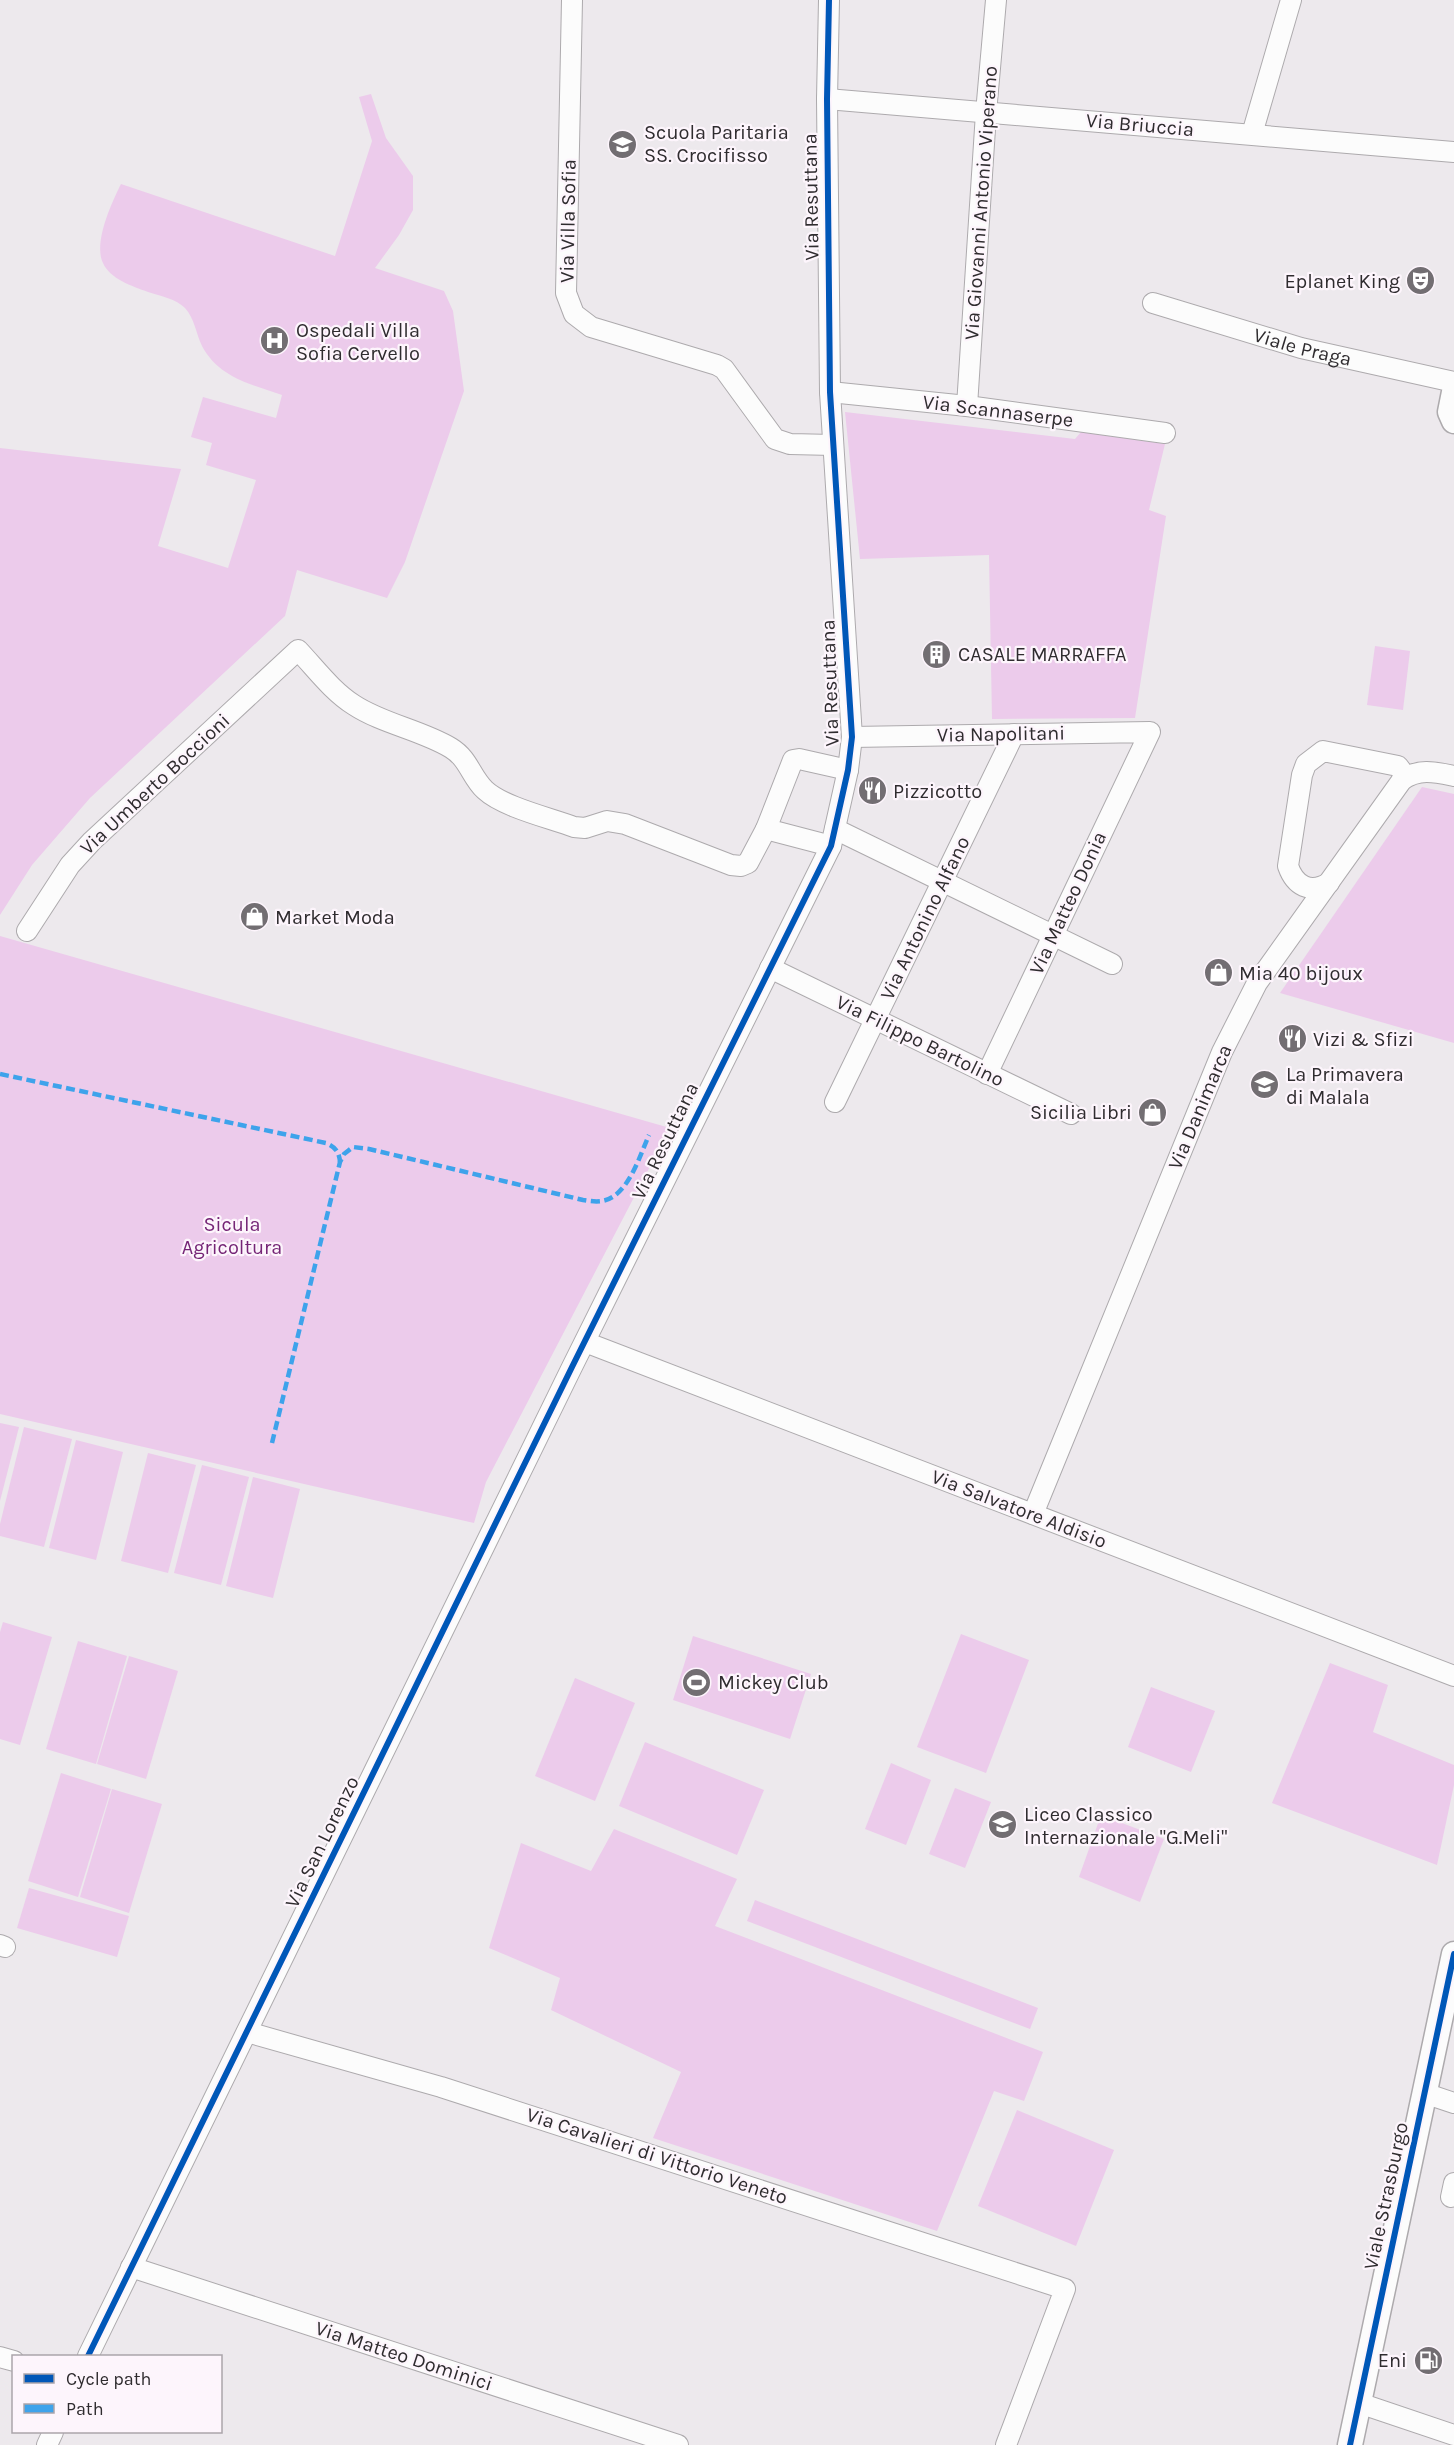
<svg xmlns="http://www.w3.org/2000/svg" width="1454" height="2445" font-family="Karla,sans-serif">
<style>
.green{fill:#eccbeb}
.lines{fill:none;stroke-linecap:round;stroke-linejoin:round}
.minor-casing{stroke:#adaaad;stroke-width:22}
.tertiary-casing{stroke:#adaaad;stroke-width:27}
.minor{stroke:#fcfcfc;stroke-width:20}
.tertiary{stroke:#fcfcfc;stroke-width:24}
.quiet{stroke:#3ea3eb;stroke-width:4.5;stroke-dasharray:9 4.5;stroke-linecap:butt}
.cycleway-casing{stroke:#fdf5fc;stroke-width:10}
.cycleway{stroke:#0057b8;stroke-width:6}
.labels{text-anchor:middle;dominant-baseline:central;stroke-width:4.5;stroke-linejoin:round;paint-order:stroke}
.street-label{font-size:20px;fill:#2f2c2f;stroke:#fdf5fc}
.poi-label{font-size:20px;fill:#2f2c2f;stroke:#fdf5fc;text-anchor:start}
.park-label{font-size:20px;fill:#752576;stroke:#fdf5fc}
</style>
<rect width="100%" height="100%" fill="#ede9ed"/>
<g class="green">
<path d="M371 94 386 138 413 176V210L399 235 375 268 444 291 453 311 464 391 405 562 387 598 297 570 285 616 90 798 32 865 0 915V448L181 469 158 546 228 568 256 480 206 465 212 443 191 437 203 397 276 418 282 395C251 384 219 378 202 346 196 334 195 319 185 308 176 299 161 296 148 292 132 286 110 279 103 263 93 243 112 202 121 184L335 256 372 141 359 97Z"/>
<polygon points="845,412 1075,439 1081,432 1165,444 1149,510 1166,516 1135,718 992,719 989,555 860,559"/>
<polygon points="1375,646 1410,651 1403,710 1367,705"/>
<polygon points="1422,787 1454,794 1454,1043 1280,993"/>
<polygon points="0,936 670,1128 486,1482 474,1523 0,1414"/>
<polygon points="0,1423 19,1427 0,1501"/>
<polygon points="24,1427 72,1439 44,1547 0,1536 0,1524"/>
<polygon points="76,1440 123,1452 96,1560 49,1548"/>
<polygon points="148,1453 196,1465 168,1573 121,1561"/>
<polygon points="202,1465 249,1477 221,1585 174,1573"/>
<polygon points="253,1477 300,1489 273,1598 226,1586"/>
<polygon points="3,1622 52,1637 20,1745 0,1739 0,1632"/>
<polygon points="961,1634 1029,1660 986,1773 917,1747"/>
<polygon points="693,1636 811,1674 790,1739 673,1700"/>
<polygon points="78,1641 127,1656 96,1764 46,1749"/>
<polygon points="129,1656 178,1671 146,1779 97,1764"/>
<polygon points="1330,1663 1388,1685 1373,1732 1454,1765 1454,1785 1437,1865 1272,1803"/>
<polygon points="575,1678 635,1703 595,1801 535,1776"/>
<polygon points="1151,1687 1215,1711 1191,1772 1128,1747"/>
<polygon points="645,1742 764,1790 737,1855 619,1806"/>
<polygon points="891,1763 931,1780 906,1845 865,1829"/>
<polygon points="61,1773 111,1789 78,1897 28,1881"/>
<polygon points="955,1788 991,1802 965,1868 929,1854"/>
<polygon points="112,1789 162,1804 129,1913 80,1897"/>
<polygon points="1101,1815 1164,1839 1140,1902 1079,1877"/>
<polygon points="614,1829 737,1879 715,1926 1043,2052 1024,2101 994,2091 937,2231 653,2138 681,2072 551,2010 560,1978 489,1948 521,1843 591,1871"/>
<polygon points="29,1888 129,1916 117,1957 17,1928"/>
<polygon points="755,1900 1038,2008 1030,2029 747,1921"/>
<polygon points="1017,2110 1114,2150 1076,2246 978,2206"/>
</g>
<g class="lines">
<defs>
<g id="minor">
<polyline points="572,0 566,293 574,314 591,327 717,365 724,369 775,439 790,444 833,445"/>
<polyline points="827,99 1454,152"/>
<polyline points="1252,134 1291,0"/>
<path id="s1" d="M1153 303 1301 348 1454 382"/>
<polyline points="830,392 967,406 1165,433"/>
<polyline points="967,406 986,113 996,0"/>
<polyline points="852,737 1150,732 987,1074"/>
<polyline points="835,829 1112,964"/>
<polyline points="831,846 766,829 793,760 799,759 848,770"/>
<path d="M1329 883C1310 894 1295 886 1288 866L1302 775 1306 764 1323 751 1398 766 1404 774 1402 780"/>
<path d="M27 931 70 865 92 841 298 650C316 669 332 691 354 705 383 724 421 730 451 748 469 759 471 777 485 790 503 807 550 818 574 827L585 828 607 821 625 824 731 865 741 866 748 863 766 829"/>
<polyline points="770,968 1071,1114"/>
<polyline points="835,1102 1014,734"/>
<polyline points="585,1342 1454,1676"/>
<path d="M1033 1514 1222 1052 1257 983 1402 780C1419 768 1435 772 1454 776"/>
<polyline points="0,1945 5,1947"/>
<polyline points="247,2032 441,2087 1065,2289 1006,2445"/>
<polyline points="1424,2093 1454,2103"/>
<polyline points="1451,2197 1454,2183"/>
<polyline points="131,2267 678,2445"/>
<polyline points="88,2356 572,1367 831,846 848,770 852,737 830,392 827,99 829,0"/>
<polyline points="0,2357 14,2361"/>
<polyline points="1359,2403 1454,2435"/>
<polyline points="47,2445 53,2432"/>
</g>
<g id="tertiary">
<polyline points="1454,392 1450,412 1454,421"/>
<polyline points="1350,2445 1454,1954"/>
</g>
</defs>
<use href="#minor" class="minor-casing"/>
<use href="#tertiary" class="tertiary-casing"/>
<use href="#minor" class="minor"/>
<use href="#tertiary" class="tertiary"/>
<g class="quiet">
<path d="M0 1074 326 1143C335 1147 339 1151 340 1162"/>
<path d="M272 1443 340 1162 344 1154 353 1147 369 1149 583 1200C589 1201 596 1202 602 1201 628 1197 640 1155 649 1135"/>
</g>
<defs>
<g id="cycleway">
<polyline points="88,2356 572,1367 831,846 848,770 852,737 830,392 827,99 829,0"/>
<polyline points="1350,2445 1454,1954"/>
</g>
</defs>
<use href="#cycleway" class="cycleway-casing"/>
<use href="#cycleway" class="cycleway"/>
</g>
<defs>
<symbol id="school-disc" viewBox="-11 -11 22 22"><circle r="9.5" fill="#726e72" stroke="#fdf5fc"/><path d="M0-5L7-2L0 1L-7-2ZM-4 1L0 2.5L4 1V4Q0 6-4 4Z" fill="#fff"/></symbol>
<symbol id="theatre-disc" viewBox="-11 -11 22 22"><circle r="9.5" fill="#726e72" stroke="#fdf5fc"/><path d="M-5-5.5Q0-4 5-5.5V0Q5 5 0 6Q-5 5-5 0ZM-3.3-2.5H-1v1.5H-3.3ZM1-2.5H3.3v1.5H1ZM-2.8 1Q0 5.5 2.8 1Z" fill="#fff"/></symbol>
<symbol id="hospital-disc" viewBox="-11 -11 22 22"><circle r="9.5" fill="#726e72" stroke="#fdf5fc"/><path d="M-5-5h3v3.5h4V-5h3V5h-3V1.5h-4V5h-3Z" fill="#fff"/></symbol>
<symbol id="building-disc" viewBox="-11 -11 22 22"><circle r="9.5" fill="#726e72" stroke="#fdf5fc"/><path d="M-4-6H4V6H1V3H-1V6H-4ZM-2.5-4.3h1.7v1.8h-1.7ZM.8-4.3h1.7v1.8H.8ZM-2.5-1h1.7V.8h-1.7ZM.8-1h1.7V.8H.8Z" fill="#fff"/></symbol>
<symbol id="restaurant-disc" viewBox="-11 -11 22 22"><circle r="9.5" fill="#726e72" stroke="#fdf5fc"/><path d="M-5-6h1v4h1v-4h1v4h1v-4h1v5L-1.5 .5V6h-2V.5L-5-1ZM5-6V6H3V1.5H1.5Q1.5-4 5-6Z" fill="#fff"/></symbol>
<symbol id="shop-disc" viewBox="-11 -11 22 22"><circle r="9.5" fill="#726e72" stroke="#fdf5fc"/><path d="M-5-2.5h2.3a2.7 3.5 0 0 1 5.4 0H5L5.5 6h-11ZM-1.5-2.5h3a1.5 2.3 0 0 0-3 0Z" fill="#fff"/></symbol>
<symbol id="stadium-disc" viewBox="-11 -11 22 22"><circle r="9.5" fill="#726e72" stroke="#fdf5fc"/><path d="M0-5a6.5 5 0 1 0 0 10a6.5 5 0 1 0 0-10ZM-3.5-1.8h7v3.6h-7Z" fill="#fff"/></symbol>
<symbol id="fuel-disc" viewBox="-11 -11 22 22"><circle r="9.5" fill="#726e72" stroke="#fdf5fc"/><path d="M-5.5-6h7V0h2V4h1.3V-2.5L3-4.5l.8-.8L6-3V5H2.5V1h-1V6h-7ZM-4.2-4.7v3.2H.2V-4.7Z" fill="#fff"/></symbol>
</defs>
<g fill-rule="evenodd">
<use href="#school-disc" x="606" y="128" width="33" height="33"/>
<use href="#theatre-disc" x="1404" y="264" width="33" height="33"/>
<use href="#hospital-disc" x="258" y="324" width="33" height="33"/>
<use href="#building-disc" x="920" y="638" width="33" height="33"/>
<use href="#restaurant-disc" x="856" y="774" width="33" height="33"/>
<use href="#shop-disc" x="238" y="900" width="33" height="33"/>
<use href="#shop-disc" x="1202" y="956" width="33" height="33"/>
<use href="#restaurant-disc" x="1276" y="1022" width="33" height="33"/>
<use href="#school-disc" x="1248" y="1068" width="33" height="33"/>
<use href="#shop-disc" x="1136" y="1096" width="33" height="33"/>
<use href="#stadium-disc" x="680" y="1666" width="33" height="33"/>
<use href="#school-disc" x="986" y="1808" width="33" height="33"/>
<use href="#fuel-disc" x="1412" y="2344" width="33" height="33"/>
</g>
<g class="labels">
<g class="street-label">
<text transform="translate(1140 125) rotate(5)">Via Briuccia</text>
<text transform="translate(811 197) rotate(-91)">Via Resuttana</text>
<text transform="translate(981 203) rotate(-86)">Via Giovanni Antonio Viperano</text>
<text transform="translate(568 221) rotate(-89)">Via Villa Sofia</text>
<text stroke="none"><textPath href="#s1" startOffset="156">Viale Praga</textPath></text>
<text transform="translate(998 411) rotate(7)">Via Scannaserpe</text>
<text transform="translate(830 683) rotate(-92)">Via Resuttana</text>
<text transform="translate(1001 734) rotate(-1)">Via Napolitani</text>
<text transform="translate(155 784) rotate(-43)">Via Umberto Boccioni</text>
<text transform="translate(1068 903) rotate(-65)">Via Matteo Donia</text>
<text transform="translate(925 918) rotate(-64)">Via Antonino Alfano</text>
<text transform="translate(920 1041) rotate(26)">Via Filippo Bartolino</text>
<text transform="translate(1200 1107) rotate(-67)">Via Danimarca</text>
<text transform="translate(665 1141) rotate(-64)">Via Resuttana</text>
<text transform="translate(1019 1509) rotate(21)">Via Salvatore Aldisio</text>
<text transform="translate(322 1842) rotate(-64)">Via San Lorenzo</text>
<text transform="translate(657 2156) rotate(18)">Via Cavalieri di Vittorio Veneto</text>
<text transform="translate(1386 2196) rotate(-78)">Viale Strasburgo</text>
<text transform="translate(404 2356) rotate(18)">Via Matteo Dominici</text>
</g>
<g class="poi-label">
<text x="644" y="132">Scuola Paritaria<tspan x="644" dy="23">SS. Crocifisso</tspan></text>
<text x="1400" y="281" text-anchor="end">Eplanet King</text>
<text x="296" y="330">Ospedali Villa<tspan x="296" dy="23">Sofia Cervello</tspan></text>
<text x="958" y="654">CASALE MARRAFFA</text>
<text x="893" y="791">Pizzicotto</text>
<text x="275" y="917">Market Moda</text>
<text x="1239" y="973">Mia 40 bijoux</text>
<text x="1313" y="1039">Vizi &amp; Sfizi</text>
<text x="1286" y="1074">La Primavera<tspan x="1286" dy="23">di Malala</tspan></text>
<text x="1132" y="1112" text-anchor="end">Sicilia Libri</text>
<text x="718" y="1682">Mickey Club</text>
<text x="1024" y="1814">Liceo Classico<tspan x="1024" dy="23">Internazionale "G.Meli"</tspan></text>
<text x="1407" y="2360" text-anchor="end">Eni</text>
</g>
<g class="park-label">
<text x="232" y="1224">Sicula<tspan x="232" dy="23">Agricoltura</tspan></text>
</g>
</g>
<rect x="12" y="2355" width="210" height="78" fill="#fdf5fc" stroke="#aba5aa" stroke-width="1.5"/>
<rect x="24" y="2374" width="30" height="9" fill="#0057b8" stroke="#aba5aa" stroke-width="1.5"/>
<text x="66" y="2385" font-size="18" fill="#2f2c2f">Cycle path</text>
<rect x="24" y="2404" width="30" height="9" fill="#3ea3eb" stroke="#aba5aa" stroke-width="1.5"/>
<text x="66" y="2415" font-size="18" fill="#2f2c2f">Path</text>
</svg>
